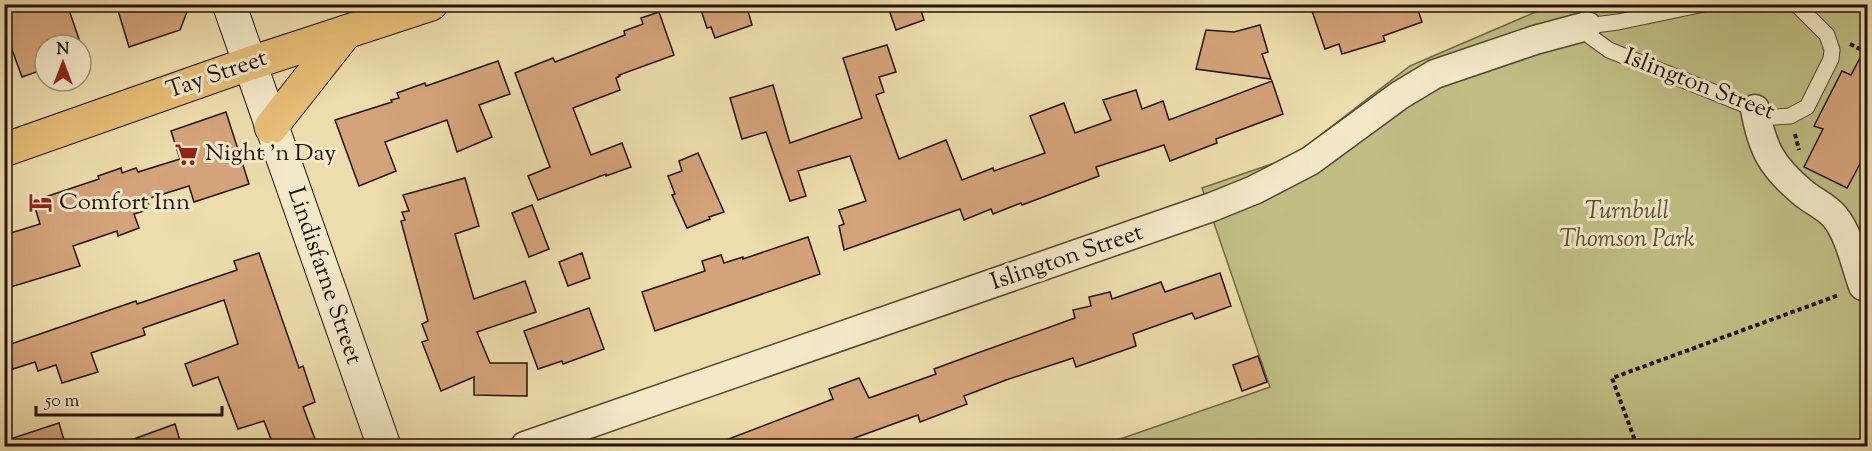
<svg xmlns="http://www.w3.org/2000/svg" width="1872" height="451" font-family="'Sorts Mill Goudy',serif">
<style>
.green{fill:#bfbf84;stroke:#726846;stroke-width:1.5}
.building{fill:#d5a37a;stroke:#241207;stroke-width:1.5}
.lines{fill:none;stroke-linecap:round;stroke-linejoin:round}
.lane-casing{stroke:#564530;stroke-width:17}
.street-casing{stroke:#564530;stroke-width:31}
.secondary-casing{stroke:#241207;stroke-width:35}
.highway-casing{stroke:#241207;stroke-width:35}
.path{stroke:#241207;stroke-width:4;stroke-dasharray:4.5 3;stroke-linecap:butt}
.lane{stroke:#f3e9c9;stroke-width:15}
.street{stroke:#f3e9c9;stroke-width:28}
.secondary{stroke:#f3e9c9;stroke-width:33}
.highway{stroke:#e6be76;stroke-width:33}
.labels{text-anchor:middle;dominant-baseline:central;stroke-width:6;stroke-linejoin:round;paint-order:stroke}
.street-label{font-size:24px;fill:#241207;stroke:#f3e9c9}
.poi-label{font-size:24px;fill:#241207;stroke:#f3e9c9;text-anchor:start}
.park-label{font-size:24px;font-style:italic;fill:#5a4f33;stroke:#f3e9c9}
</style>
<rect width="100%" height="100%" fill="#edddac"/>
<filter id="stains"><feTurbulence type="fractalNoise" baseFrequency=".00333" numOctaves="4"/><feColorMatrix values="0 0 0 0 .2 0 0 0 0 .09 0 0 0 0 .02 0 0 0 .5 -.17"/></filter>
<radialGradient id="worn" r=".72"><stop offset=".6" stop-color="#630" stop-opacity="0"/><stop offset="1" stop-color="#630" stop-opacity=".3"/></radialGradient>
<polygon class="green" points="1537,5 1867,5 1867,446 1100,446 1270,387 1202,188 1292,157 1410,66 1538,11"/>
<g class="building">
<polygon points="4,4 67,4 81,45 45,45 45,69 22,77 4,28"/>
<polygon points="116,4 190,4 180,30 129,47"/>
<polygon points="699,4 746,4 752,25 715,38 711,27 707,28"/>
<polygon points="887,4 919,4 924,20 896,30"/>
<polygon points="1331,4 1416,4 1422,22 1383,36 1385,41 1342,54 1339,44 1325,49 1312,11"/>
<polygon points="659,12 674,55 619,75 620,76 616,78 620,90 573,108 591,155 622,143 631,167 606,176 606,174 538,200 528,176 550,167 515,73 553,58 555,62 625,35 624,31 643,24 641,18"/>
<polygon points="1260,25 1268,52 1262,54 1271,79 1196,69 1206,30 1234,32"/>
<polygon points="1868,43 1868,149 1847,188 1804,167 1823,129 1814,126 1842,71 1851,75"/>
<polygon points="887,45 896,72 879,77 884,92 876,95 899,159 946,140 962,180 993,168 994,171 1045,153 1030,116 1064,103 1075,133 1111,120 1103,100 1136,90 1142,109 1163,101 1169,120 1272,81 1283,114 1216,139 1217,143 1170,161 1164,145 1096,167 1099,176 1022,205 1021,203 993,214 991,209 964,220 960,209 844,250 839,226 844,224 839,210 866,201 850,156 798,171 806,196 790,201 766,132 742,139 730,98 773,85 790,143 862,118 843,58"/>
<polygon points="498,61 510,94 479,105 492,137 457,152 447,120 385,142 396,171 359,186 335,120 392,102 391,100 399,98 397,93 425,83 426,86"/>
<polygon points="226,112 249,184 194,202 189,186 147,199 150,209 134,214 139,228 118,236 117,231 73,246 80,266 4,289 4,235 40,224 33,201 99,179 98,176 121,168 122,173 136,168 138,172 180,159 171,131"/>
<polygon points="698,153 724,212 709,217 710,219 687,228 672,195 675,194 668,176 682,171 679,161"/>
<polygon points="465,178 479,226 455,234 474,299 525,281 536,312 477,332 490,363 527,363 527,396 474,395 474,377 441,391 422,342 428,340 422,324 428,321 401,221 405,220 402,212 409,211 403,195"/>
<polygon points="532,205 549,249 529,257 512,213"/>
<polygon points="808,237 820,274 655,331 642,292 705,271 702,261 721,255 724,263 743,257 743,259"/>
<polygon points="259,253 299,368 303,366 315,402 303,407 318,447 274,447 264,421 238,429 218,377 193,386 185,364 238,344 224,300 143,328 145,335 91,353 98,372 62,383 56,365 38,371 35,362 13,369 5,346 136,301 137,304 237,270 234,261"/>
<polygon points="582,253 590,278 568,286 559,262"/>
<polygon points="1220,273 1231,306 1195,319 1192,313 1133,334 1136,346 1076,367 1073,358 1006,380 964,396 967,404 920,422 918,415 849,440 852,447 714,447 713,445 833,399 829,389 859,378 869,398 936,374 934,369 972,355 1075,318 1073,310 1091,306 1089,297 1110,292 1112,299 1161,282 1165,292"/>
<polygon points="589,308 604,349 563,364 562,361 538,369 524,331"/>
<polygon points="1258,356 1267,382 1242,391 1233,365"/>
<polygon points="59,423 66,447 4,447 4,441"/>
<polygon points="175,424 182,447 121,447 120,444"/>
</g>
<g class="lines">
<defs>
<polyline id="lane" points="1704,4 1618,22 1587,26 1591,37 1609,50 1768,114 1775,117 1790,116 1807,107 1831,59 1832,50 1827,35 1796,4"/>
<g id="street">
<path d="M1755 109C1762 148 1771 166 1802 192 1812 201 1826 206 1835 217 1850 236 1855 264 1863 286"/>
<polyline points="525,446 1212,207 1254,190 1310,161 1400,95 1435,74 1535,40 1587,26"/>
</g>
<polyline id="secondary" points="229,4 384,446"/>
<g id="highway">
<polyline points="271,127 346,32"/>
<polyline points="4,150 248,64 431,4"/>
</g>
</defs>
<use href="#lane" class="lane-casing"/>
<use href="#street" class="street-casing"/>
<use href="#secondary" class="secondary-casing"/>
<use href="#highway" class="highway-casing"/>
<g class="path">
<polyline points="1850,44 1868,53"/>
<polyline points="1795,134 1799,150"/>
<polyline points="1637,446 1612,378 1839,295"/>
</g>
<use href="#lane" class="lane"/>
<use href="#street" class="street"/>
<use href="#secondary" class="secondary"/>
<use href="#highway" class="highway"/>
</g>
<defs>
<symbol id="supermarket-bare" viewBox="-9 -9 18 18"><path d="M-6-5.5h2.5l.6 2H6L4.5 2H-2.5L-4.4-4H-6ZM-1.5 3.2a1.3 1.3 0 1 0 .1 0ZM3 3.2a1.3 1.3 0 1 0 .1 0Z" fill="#8f2418" stroke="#f3e9c9" stroke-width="2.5" paint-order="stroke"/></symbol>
<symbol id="hotel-bare" viewBox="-9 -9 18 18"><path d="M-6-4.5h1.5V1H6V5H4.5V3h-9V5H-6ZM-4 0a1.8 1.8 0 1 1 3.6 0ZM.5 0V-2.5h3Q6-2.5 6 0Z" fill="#8f2418" stroke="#f3e9c9" stroke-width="2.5" paint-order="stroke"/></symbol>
</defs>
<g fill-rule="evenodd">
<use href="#supermarket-bare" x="170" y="138" width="33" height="33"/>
<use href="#hotel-bare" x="24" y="186" width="33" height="33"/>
</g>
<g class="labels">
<g class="street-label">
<text transform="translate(217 75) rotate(-19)">Tay Street</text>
<text transform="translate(1699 85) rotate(21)">Islington Street</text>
<text transform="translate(1067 258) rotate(-19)">Islington Street</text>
<text transform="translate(324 276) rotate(71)">Lindisfarne Street</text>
</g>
<g class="poi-label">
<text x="205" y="154">Night 'n Day</text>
<text x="59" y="203">Comfort Inn</text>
</g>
<g class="park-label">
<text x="1627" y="212">Turnbull<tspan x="1627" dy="28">Thomson Park</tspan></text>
</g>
</g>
<rect width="1872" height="451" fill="none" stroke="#edddac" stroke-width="24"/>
<rect x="6" y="6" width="1860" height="439" fill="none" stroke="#241207" stroke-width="3"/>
<rect x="12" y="12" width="1848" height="427" fill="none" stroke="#241207" stroke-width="1.5"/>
<g transform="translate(63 63)"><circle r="28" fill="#f3e9c9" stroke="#a0937b" stroke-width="1.5"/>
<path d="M0-4.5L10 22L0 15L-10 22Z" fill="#8f2418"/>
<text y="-9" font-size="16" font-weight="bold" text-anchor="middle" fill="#241207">N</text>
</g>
<path d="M36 406v9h186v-9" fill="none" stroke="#241207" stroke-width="3"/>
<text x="45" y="406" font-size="18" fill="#241207" stroke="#f3e9c9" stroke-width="4.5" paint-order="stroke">50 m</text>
<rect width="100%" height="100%" filter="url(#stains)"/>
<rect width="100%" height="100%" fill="url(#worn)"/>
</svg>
